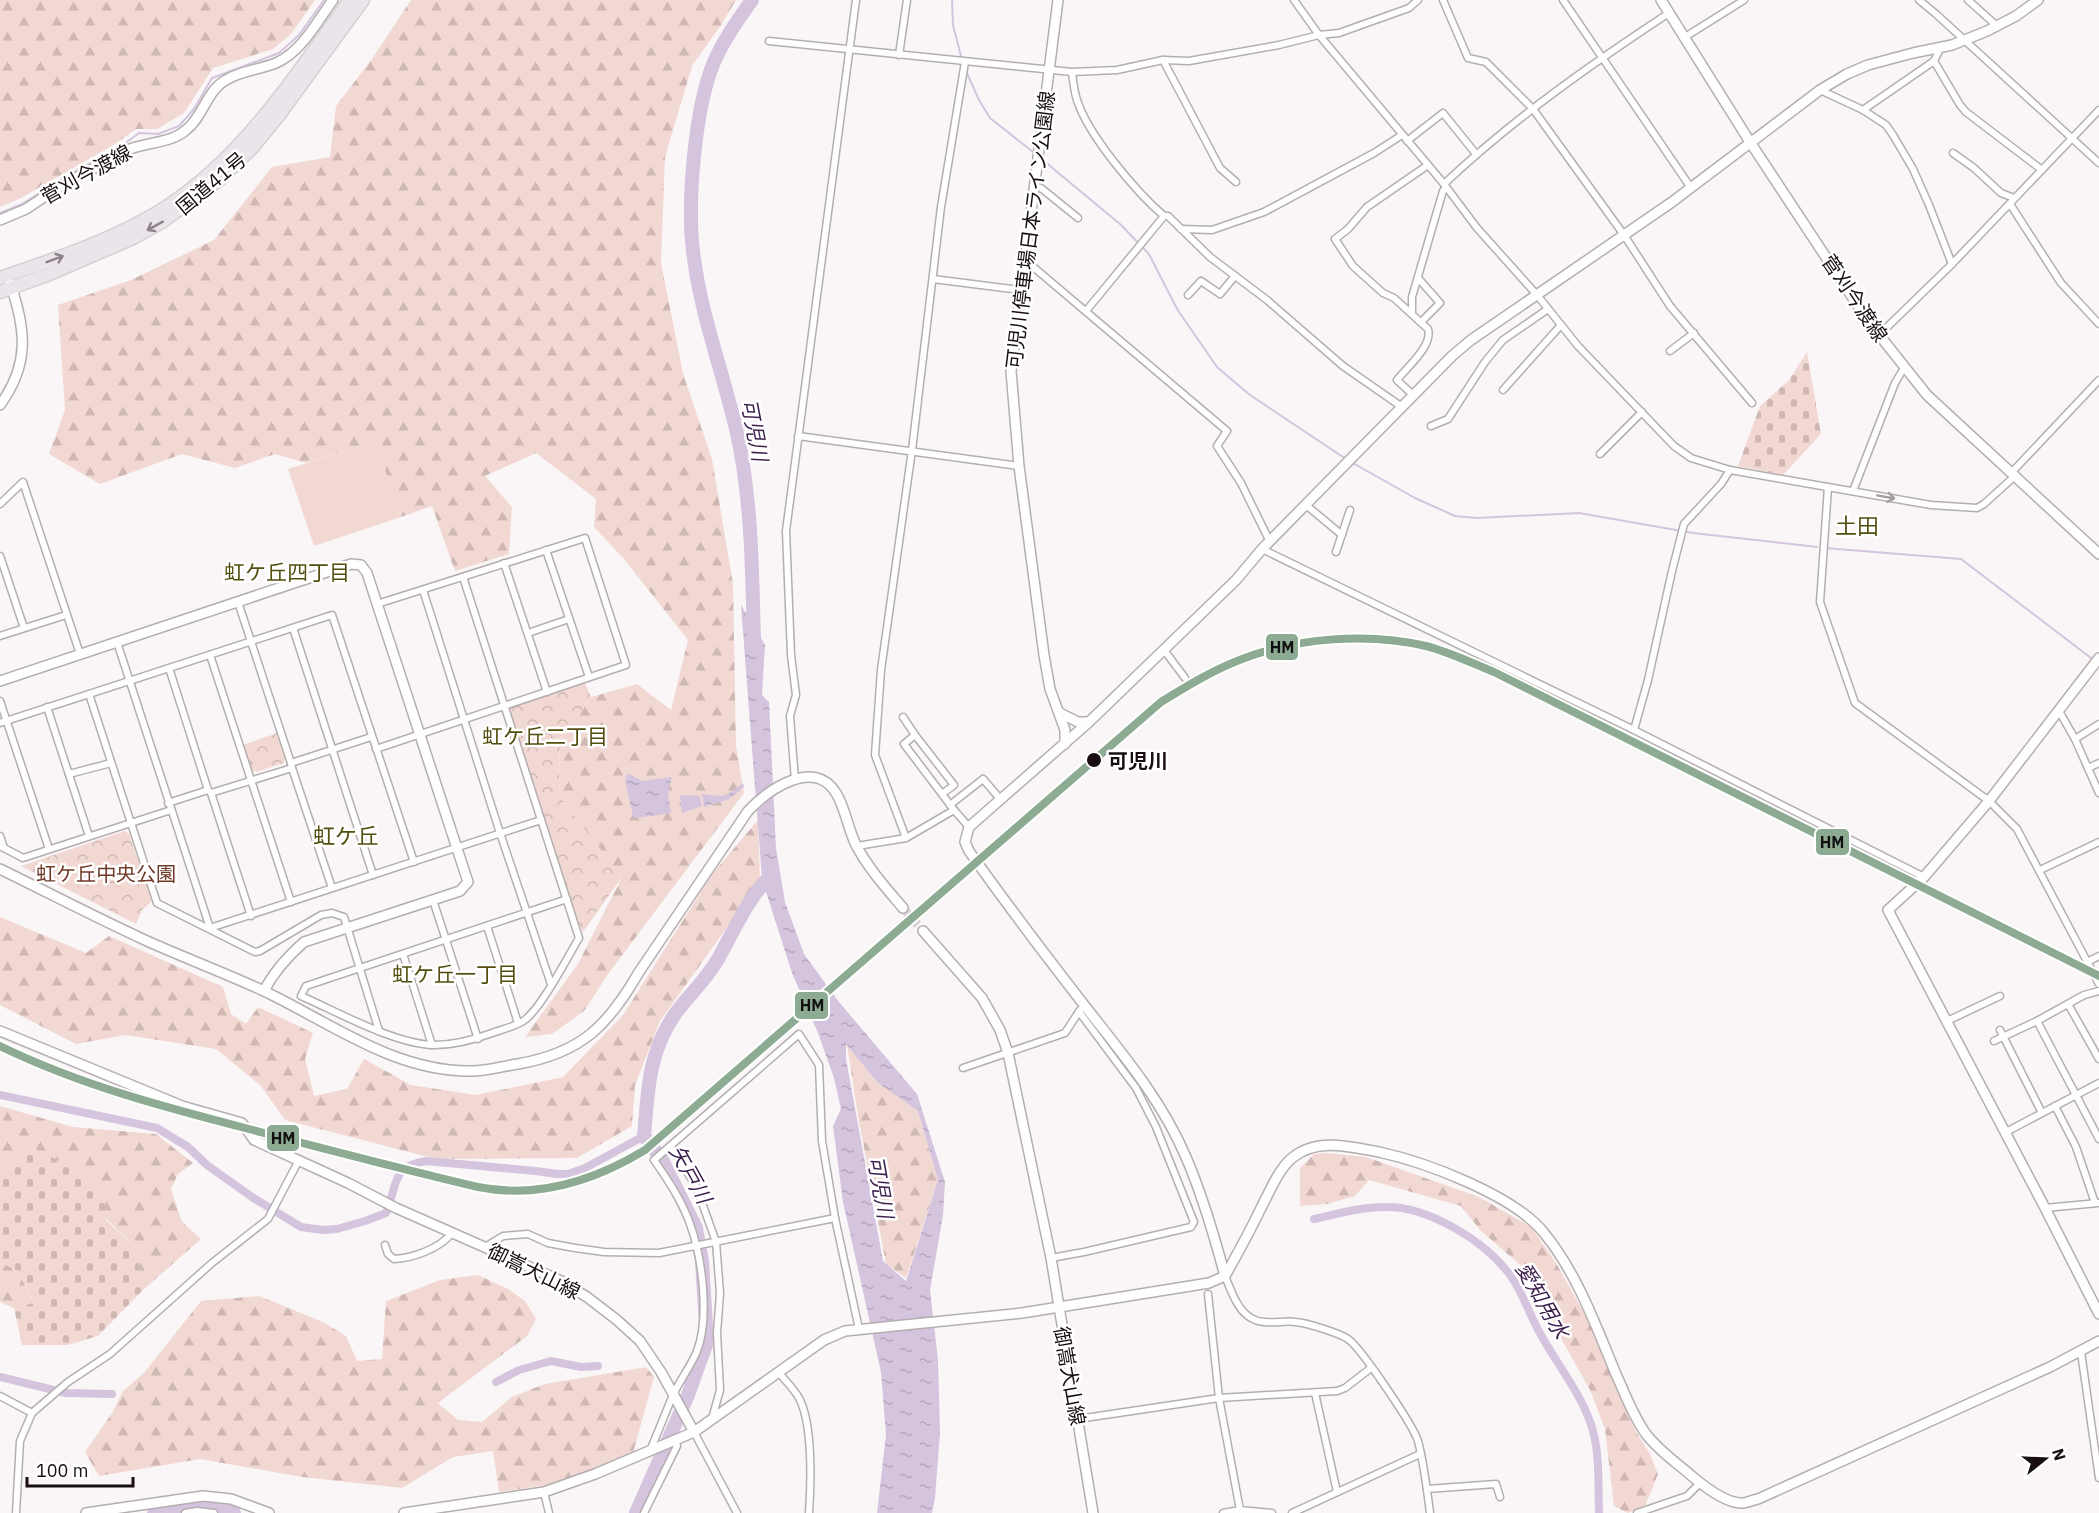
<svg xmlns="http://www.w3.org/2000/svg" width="2099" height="1513" font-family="'IBM Plex Sans','Noto Sans JP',sans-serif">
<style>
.forest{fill:url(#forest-firs)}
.cemetery{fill:url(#cemetery-stones)}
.park{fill:url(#park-crowns)}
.garden{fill:#f2d8d2}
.water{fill:url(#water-ripples);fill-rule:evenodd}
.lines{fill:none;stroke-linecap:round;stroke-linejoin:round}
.stream{stroke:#d4c4de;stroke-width:2}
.canal{stroke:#d4c4de;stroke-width:8}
.river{stroke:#d4c4de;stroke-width:14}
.secondary-tunnel{stroke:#d8d3d6;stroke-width:9;stroke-dasharray:9 4.5;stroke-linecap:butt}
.street-casing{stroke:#b5aeb0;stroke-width:9}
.secondary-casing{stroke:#b5aeb0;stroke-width:12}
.highway-casing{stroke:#d4d0d2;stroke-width:15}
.street{stroke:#fefefe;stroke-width:6}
.secondary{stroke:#fefefe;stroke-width:9}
.highway{stroke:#ece4eb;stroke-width:12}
.rail-1-casing{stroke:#fff;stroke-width:12}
.rail-1{stroke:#8dab92;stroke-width:8}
.oneway{stroke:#8d8489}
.oneway2{stroke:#a29ea0}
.stop-dot{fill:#180e12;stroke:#fff;stroke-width:2}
.labels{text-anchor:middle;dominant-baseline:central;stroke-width:5;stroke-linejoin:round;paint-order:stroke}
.street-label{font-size:20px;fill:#180e12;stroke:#fff}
.stop-label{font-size:20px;font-weight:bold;fill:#180e12;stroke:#fff;text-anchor:start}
.park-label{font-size:20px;fill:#703826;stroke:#fff}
.water-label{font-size:21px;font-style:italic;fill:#3b1f4d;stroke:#fff}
.neighbourhood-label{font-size:21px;fill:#534e0f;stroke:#fff}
.quarter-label{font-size:22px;fill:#534e0f;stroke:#fff}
.line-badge{stroke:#fff;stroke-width:2}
.pale-badge-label{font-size:16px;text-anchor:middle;font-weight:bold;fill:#111}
</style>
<defs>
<pattern id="forest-firs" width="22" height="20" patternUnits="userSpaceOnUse" patternTransform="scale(1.5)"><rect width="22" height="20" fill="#f2d8d2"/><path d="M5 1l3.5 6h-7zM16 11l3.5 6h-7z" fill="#cfb8b3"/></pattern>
<pattern id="cemetery-stones" width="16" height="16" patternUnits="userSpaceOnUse" patternTransform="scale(1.5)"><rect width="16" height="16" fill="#f2d8d2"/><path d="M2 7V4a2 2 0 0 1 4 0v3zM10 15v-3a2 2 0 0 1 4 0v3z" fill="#cfb8b3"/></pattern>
<pattern id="park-crowns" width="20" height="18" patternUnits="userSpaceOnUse" patternTransform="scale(1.5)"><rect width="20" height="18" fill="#f2d8d2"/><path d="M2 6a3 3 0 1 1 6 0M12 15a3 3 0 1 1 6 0" fill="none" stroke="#cfb8b3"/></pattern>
<pattern id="water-ripples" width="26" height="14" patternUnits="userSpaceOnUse" patternTransform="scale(1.5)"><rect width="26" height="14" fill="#d4c4de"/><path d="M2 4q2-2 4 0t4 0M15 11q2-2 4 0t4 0" fill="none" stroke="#b5a7bd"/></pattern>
</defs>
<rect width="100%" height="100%" fill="#faf6f8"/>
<g class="forest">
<polygon points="0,0 315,0 291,34 273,49 213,68 184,113 157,129 136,129 115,144 21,198 0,207"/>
<polygon points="411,0 736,0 721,25 692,66 665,157 661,263 683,374 712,459 733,584 736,746 744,793 608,974 584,1011 552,1034 525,1037 578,964 622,877 559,797 560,740 591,697 637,684 671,710 688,640 624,559 594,527 596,499 536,453 485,476 512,507 509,554 455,571 432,506 401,517 375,442 306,463 275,454 235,468 182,454 100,484 49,454 65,410 58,305 131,280 214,240 272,167 330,157 336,106 372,59"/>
<polygon points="758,820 760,881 660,1021 635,1085 632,1126 577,1158 436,1159 285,1120 261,1086 216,1049 125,1035 76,1044 0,1005 0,917 86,953 109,936 223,987 231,1014 246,1024 258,1007 313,1033 305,1059 314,1096 347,1089 364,1059 411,1085 476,1095 563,1077 623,1015 713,873"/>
<polygon points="847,1045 878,1083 918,1111 938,1180 906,1278 886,1264 858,1116"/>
<polygon points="0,1106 73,1127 156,1134 193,1163 178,1174 171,1189 182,1222 201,1239 144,1289 137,1249 35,1149 0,1174"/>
<polygon points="1327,1153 1366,1157 1479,1197 1531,1227 1556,1263 1587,1318 1635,1430 1650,1454 1658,1474 1645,1506 1628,1513 1614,1506 1605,1429 1590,1390 1536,1294 1526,1270 1481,1231 1461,1206 1369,1180 1355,1196 1327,1204 1300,1206 1300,1168 1314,1154"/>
<polygon points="0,1262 18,1271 34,1304 14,1308 0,1302"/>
<polygon points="478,1275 508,1289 525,1301 536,1319 527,1336 438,1403 458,1420 482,1422 512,1397 545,1384 646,1367 654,1377 633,1453 560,1483 499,1492 493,1451 453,1457 402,1488 302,1477 200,1459 99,1476 85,1452 112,1413 123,1391 144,1373 201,1301 259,1296 323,1322 346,1336 357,1361 382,1359 386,1301 440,1280"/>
</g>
<g class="cemetery">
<polygon points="1807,352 1821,434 1783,475 1738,466 1760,406 1789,380"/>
<polygon points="35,1149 76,1169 105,1203 106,1220 137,1249 144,1289 98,1336 68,1345 22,1345 14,1308 34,1303 18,1271 0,1262 0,1174"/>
</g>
<g class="park">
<polygon points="583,679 591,697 560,740 559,796 622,877 583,932 567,899 504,706"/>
<polygon points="277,733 285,758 284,763 256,772 251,769 243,745"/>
<polygon points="125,831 129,834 152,901 142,910 136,924 21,866"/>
</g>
<polygon class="garden" points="375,442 401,517 314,546 288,469"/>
<g class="water">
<path d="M741 605 765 645 762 695 769 702 776 848 785 902 804 954 839 1002 917 1094 945 1182 943 1215 930 1290 938 1360 940 1432 935 1498 932 1513H877L886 1435 881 1372 843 1202 833 1126 841 1109 834 1078 818 1033 792 973 762 879ZM846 1044 878 1083 918 1111 938 1180 906 1281 883 1261 846 1059Z"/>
<polygon points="629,774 642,781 672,777 668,795 671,813 636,818 633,816 625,780 627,775"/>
<path d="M743 783 744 787 729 799 704 807 702 794C725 797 724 798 743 783Z"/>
<polygon points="680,795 700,796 702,806 682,813"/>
</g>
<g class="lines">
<g class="stream">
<polyline points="952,0 953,25 962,60"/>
<polyline points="966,71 979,100 990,118 1033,152"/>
<polyline points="1044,161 1120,224 1149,254 1177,309 1217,367 1250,395 1346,459"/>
<polyline points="0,213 22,204 76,171 119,148 139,133 158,134 179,126 194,109 212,78 279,53 299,35 324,0"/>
<polyline points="1351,462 1415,498 1455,516 1477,518 1579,513 1693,533 1817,547"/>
<polyline points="1825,548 1961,559 2091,658"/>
</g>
<g class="canal">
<path d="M0 1095 157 1128 188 1147 207 1165 252 1197 301 1227 323 1230 337 1229 365 1221 386 1213C398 1185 390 1167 426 1161L536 1171 557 1174H568L585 1168 644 1136"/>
<path d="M1314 1219C1337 1214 1361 1207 1385 1207 1428 1206 1485 1241 1510 1275 1523 1293 1530 1316 1541 1335 1558 1366 1584 1397 1593 1431 1600 1457 1598 1486 1599 1513"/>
<polyline points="0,1377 66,1393 112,1394"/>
<polyline points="496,1382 519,1370 551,1361 581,1367 598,1366"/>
</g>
<g class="river">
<path d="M752 0C738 20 724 39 714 62 695 107 687 202 693 251 700 313 723 372 737 433 752 501 752 572 754 641"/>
<polyline points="154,1513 190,1505 234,1513"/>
<path d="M636 1513 688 1395 707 1342 702 1261 696 1228 661 1158 644 1136C648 1091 648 1053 675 1014 689 995 706 980 718 959 731 936 749 896 769 878"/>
</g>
<polyline class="secondary-tunnel" points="903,908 923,931"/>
<defs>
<g id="street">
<polyline points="1294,0 1319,35 1444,184 1477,228 1537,295 1578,346 1674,446 1691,458 1730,470 1931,505 1977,508 1984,504 2016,475"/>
<polyline points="1443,0 1468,58 1486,62 1533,109 1624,235 1670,306 1752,403"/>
<polyline points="1563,0 1691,188"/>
<polyline points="1919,0 1936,14 2099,163"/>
<polyline points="1968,0 1997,26"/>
<polyline points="1685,37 1744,0"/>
<polyline points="769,41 1072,72 1117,70 1163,60 1189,61 1279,45 1319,35 1339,33 1409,8 1418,0"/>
<polyline points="899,55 907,0"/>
<polyline points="1163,60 1220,168 1236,182"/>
<polyline points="1934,61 1960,105 1966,112 2042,170"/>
<path d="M1072 72C1073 81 1074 91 1077 100 1088 135 1136 192 1164 216L1086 311"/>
<polyline points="1820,90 1863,110 1886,125 1893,135 1913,169 1929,205 1952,264"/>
<polyline points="1863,110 1934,61 1941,47"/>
<polyline points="1407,141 1443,113 1476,154"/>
<polyline points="1953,153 1974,168 2001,193 2014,198"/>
<path d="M1444 184C1513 119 1590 65 1669 13"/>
<polyline points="1035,186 1041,188 1078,218"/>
<polyline points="2010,204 2061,283 2099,324"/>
<polyline points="1164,216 1168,216 1210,257 1267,300 1343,366 1402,407"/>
<polyline points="1181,229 1212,230 1264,212 1374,153 1402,135"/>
<polyline points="1025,260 1227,431 1217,446 1241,483 1270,542"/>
<polyline points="1418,278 1440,303 1421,322"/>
<polyline points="933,279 1020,290"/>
<polyline points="1188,295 1201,281 1220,294 1235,276"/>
<polyline points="1412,314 1412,297 1443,191 1446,187"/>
<polyline points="1879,335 1952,264 2099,110"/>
<polyline points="1670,351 1694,333"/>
<polyline points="1503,390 1561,325"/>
<path d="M1413 395 1397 380C1407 367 1433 346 1428 329L1394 298 1383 293 1353 266 1335 239 1348 229 1367 207 1428 165"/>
<polyline points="1431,426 1448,419 1485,362 1503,340 1548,309"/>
<polyline points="798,436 1019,466"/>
<polyline points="1600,454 1642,412"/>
<polyline points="2012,472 2099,380"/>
<polyline points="1828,487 1820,602 1855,703 1989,801 2017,829 2099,984"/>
<polyline points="1853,491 1895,383 1904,368"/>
<polyline points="0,504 23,482 80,654"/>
<polyline points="1306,505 1342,535"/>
<polyline points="1262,549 1634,730 1924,877"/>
<polyline points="546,550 589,677"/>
<polyline points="1336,552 1350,510"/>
<polyline points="0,556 24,628"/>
<polyline points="504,563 547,692"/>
<path d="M463 577C501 698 541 818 579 938 566 960 544 1003 526 1019 518 1026 503 1029 492 1033 473 1040 455 1045 434 1045 394 1044 338 1012 301 996L306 986 567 899"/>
<polyline points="423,590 500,833 551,984"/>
<polyline points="238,602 291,763"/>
<polyline points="293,628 373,875"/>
<polyline points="528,633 569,619"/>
<polyline points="0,636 66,615"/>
<polyline points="117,642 210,928"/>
<polyline points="1164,650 1185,678"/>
<polyline points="210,655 291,902"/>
<polyline points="169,668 208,790"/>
<polyline points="89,694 157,903 255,952 260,951 321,915 332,913 344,917 379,1031"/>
<polyline points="0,701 49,849"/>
<polyline points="47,707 89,836"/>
<polyline points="2059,711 2075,739 2099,793"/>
<polyline points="903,717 915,735"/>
<polyline points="0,723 332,615 414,862"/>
<polyline points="1634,730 1648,680 1672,571 1684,524 1721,484 1730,470"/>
<polyline points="2075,739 2099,724"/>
<polyline points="376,749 626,665 585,538 377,604"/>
<polyline points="292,768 332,888"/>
<polyline points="2088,768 2099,763"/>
<polyline points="69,774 111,763"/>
<polyline points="795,780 790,716 796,695 791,655 786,531 856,0"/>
<polyline points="211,793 251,916"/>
<polyline points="942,794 954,785 915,735 904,744 954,810"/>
<polyline points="168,803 208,790 211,793 292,768 291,763 371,737"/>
<polyline points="950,805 983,779 1001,800"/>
<polyline points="0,836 4,848"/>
<polyline points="906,838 875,755 881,670 912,450 941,207 965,62"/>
<polyline points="0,846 23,858 171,810"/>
<polyline points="857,846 906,838 954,810 969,827"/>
<polyline points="2040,870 2099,842"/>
<polyline points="433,900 478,1039"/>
<polyline points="487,926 518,1023"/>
<polyline points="210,928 541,820"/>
<polyline points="403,954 432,1045"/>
<polyline points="2087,962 2099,956"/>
<polyline points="2068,1004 2099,1059"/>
<polyline points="1947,1021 2000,996"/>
<polyline points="2037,1021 2099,1139"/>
<polyline points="2000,1030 2042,1113"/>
<polyline points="1994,1041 2037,1021 2084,995 2099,991"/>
<polyline points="963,1068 1065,1033 1080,1010"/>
<polyline points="2055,1106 2076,1147 2095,1203"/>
<polyline points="2006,1132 2099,1083"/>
<polyline points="671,1147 696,1186 716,1242 720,1293 717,1333 720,1390 712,1419"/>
<polyline points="2045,1208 2098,1203"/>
<path d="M385 1245 388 1254 394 1259C413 1258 439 1249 452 1233"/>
<polyline points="485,1247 503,1236 528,1234 548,1243 575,1248 604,1252 659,1253 835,1218"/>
<polyline points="1051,1258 1084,1252 1191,1227 1194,1222 1156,1127 1136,1088 1080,1013"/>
<path d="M1225 1276C1231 1290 1237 1310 1251 1318 1264 1326 1282 1320 1296 1322 1307 1323 1339 1333 1348 1339 1361 1348 1413 1425 1418 1441 1424 1464 1427 1489 1430 1513"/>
<polyline points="1208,1294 1219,1398 1240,1510 1272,1513"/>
<polyline points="2081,1352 2099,1478"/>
<path d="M779 1373C786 1381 794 1389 799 1398 813 1424 811 1484 809 1513"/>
<polyline points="1315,1393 1337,1492"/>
<polyline points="0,1396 32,1413"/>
<polyline points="1078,1419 1219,1398 1337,1391 1345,1388 1371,1368"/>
<polyline points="694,1432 737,1513"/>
<path d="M650 1451C658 1432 665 1414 673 1395 680 1380 691 1366 697 1351 710 1317 702 1257 690 1224 682 1201 668 1180 654 1160L799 1034 819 1065 822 1141 835 1218 859 1329"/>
<polyline points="1427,1489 1496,1484 1500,1497"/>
<polyline points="544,1492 549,1513"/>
<polyline points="16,1513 20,1441 32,1413 68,1382 110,1354 212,1263 268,1219 299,1160"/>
<polyline points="185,1513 197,1511 214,1513"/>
<polyline points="644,1513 677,1446 675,1440"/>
<polyline points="1223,1513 1240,1510 1241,1513"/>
<polyline points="1292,1513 1420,1454"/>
<polyline points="1637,1513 1687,1496 1700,1483"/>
</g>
<g id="secondary">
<polyline points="1058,0 1011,371 1019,466 1044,655 1050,689 1065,730 1065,744"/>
<polyline points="1661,0 1750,142 1868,321 1927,395 2099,554"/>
<path d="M0 220 26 209 56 189 125 151C144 142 170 144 186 130 203 117 207 90 226 80 242 70 261 70 278 62 302 51 318 20 333 0"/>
<path d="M0 405C30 364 26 329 10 283"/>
<polyline points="2099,658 1989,801 1924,877 1888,910 2045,1208 2099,1314"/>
<path d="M0 681 351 564 361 565 367 573 468 882 460 891 304 942C287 957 274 971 264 991"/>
<polyline points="1060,713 1078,722 1089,722"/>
<path d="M0 869C49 893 97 918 147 941 185 958 225 973 264 991 329 1022 393 1071 469 1071 485 1072 502 1066 518 1064 581 1053 608 1026 639 972L748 811C768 790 814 757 836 793 845 807 848 829 856 845 868 868 886 888 903 908"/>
<polyline points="923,931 982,998 1000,1030 1008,1053 1051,1258 1093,1513"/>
<polyline points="0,1031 182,1106 242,1123 254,1140 348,1183 396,1208 559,1280 587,1297 617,1320 640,1341 661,1372 694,1432"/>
<path d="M1225 1276C1214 1235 1202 1193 1185 1155 1160 1097 1119 1050 1081 1001 1043 952 1005 902 969 851L965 842 969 827 1089 722 1236 580 1262 549 1452 356 1471 340 1672 202 1820 90 1847 74 1868 65 1913 53 1952 45 1987 31 2016 16 2038 0"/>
<polyline points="86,1513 203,1496 231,1499 269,1513"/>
<path d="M404 1513 544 1492 595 1474 694 1432 824 1340 845 1331 1022 1313 1209 1283 1225 1276C1238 1253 1250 1231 1261 1208 1270 1191 1278 1170 1292 1158 1317 1137 1351 1147 1379 1152 1425 1162 1514 1195 1544 1233 1577 1273 1596 1326 1616 1374 1625 1394 1633 1416 1646 1434 1660 1452 1677 1463 1693 1477 1705 1487 1724 1502 1740 1503 1745 1504 1752 1500 1758 1499L2050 1367 2099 1341"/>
</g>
<g id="highway">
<path d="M0 278C50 261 101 244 148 218 237 168 291 81 350 0"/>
<polyline points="0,292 47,275 133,238 162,222 218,181 252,148 279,115 363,0"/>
</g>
</defs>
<use href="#street" class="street-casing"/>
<use href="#secondary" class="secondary-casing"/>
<use href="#highway" class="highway-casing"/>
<use href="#street" class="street"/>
<use href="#secondary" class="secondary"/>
<use href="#highway" class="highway"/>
<defs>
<path id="rail-1" d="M0 1046C80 1085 164 1107 249 1129 325 1149 402 1169 478 1187 538 1199 594 1181 645 1150L1161 702C1187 686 1213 670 1242 659 1297 638 1368 632 1426 646 1449 652 1472 663 1494 672L2099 976"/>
</defs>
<use href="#rail-1" class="rail-1-casing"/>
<use href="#rail-1" class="rail-1"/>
</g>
<defs><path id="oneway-shaft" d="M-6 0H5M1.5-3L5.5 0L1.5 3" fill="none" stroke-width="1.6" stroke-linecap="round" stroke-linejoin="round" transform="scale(1.5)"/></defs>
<g class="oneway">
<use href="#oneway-shaft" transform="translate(155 226) rotate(151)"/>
<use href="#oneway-shaft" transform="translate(55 259) rotate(-21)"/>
</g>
<use class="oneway2" href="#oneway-shaft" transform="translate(1886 497) rotate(10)"/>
<circle class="stop-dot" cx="1094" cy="760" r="8"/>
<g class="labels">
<g class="street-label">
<text transform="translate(86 174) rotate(-29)">菅刈今渡線</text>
<text transform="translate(211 183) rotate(-40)">国道41号</text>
<text transform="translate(1030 230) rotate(-83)">可児川停車場日本ライン公園線</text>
<text transform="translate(1855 298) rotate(56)">菅刈今渡線</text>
<text transform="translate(534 1271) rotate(26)">御嵩犬山線</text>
<text transform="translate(1070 1376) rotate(80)">御嵩犬山線</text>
</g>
<g class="stop-label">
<text x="1108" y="760">可児川</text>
</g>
<g class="park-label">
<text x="106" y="873">虹ケ丘中央公園</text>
</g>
<g class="water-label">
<text transform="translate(755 430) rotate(79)">可児川</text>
<text transform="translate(691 1174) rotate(61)">矢戸川</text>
<text transform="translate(881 1187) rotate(80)">可児川</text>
<text transform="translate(1543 1300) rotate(60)">愛知用水</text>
</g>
<g class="neighbourhood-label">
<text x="287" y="572">虹ケ丘四丁目</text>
<text x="545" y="736">虹ケ丘二丁目</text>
<text x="455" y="974">虹ケ丘一丁目</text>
</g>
<g class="quarter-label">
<text x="1857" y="525">土田</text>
<text x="346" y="835">虹ケ丘</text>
</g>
</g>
<g class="line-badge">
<rect x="1265" y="633" width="34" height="28" rx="6" fill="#8dab92"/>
<rect x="1815" y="828" width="35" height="28" rx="6" fill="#8dab92"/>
<rect x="794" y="991" width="35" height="29" rx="6" fill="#8dab92"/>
<rect x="266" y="1124" width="34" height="28" rx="6" fill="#8dab92"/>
</g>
<g class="pale-badge-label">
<text x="1282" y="653">HM</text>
<text x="1832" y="848">HM</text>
<text x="812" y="1011">HM</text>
<text x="283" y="1144">HM</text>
</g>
<g transform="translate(2045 1459) rotate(72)" stroke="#ffffff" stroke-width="4.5" paint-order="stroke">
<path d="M0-4.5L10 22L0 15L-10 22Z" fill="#180e12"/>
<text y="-9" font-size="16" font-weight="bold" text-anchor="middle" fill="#180e12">N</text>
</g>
<path d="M27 1477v9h106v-9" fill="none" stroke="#180e12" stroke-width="3"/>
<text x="36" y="1477" font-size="18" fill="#180e12" stroke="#ffffff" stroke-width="4.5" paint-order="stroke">100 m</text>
</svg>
